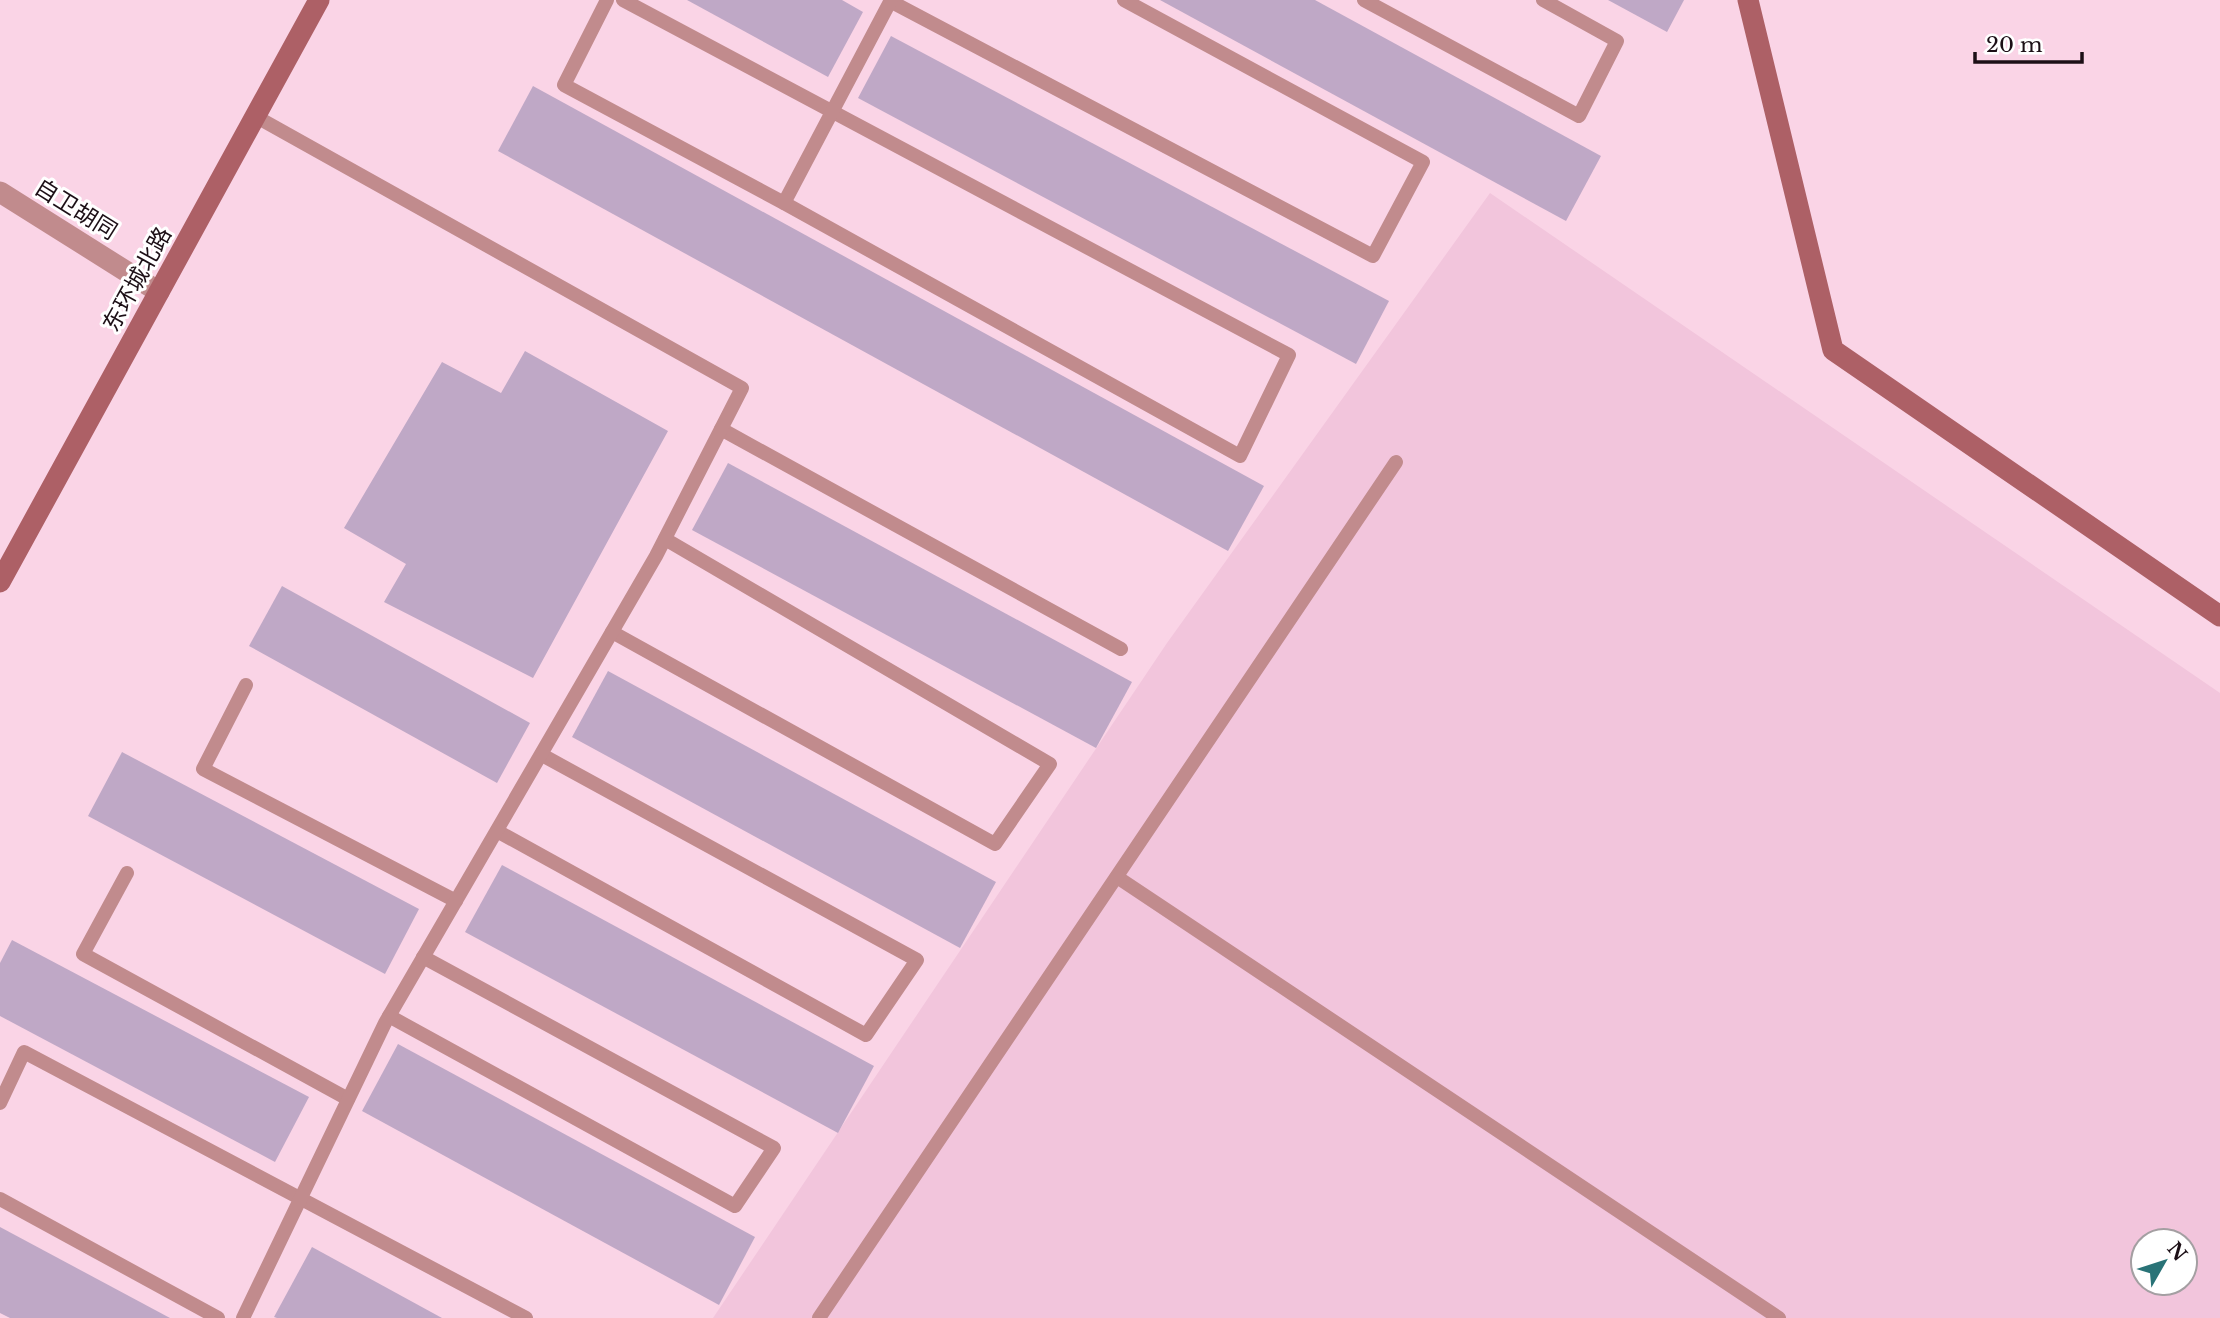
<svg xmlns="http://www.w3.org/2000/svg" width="2220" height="1318" font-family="'Libre Baskerville','Noto Sans SC',serif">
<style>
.built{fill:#f2c5dc;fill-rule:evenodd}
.building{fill:#bfa8c6}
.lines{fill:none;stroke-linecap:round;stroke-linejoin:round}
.lane{stroke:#c18b8d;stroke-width:14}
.street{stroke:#c18b8d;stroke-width:21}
.secondary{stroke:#ad6066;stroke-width:21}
.labels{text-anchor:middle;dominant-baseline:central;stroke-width:6;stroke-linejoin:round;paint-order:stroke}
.street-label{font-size:23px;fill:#1c0f16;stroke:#fff}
</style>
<rect width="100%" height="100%" fill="#fad4e6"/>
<path class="built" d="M1490 193 2220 693V1318H713L1167 643ZM2143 1241H2185V1283H2143Z"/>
<g class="building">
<polygon points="687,0 842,0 863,12 828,77"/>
<polygon points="1160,0 1315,0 1601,156 1566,221"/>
<polygon points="1608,0 1684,0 1667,32"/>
<polygon points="891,36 1389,301 1356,364 858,98"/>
<polygon points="533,86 1264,486 1228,551 498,151"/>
<polygon points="525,351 668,431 533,678 384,602 406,564 344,528 442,362 501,393"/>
<polygon points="728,463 1132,682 1096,748 692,530"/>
<polygon points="282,586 530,723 497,783 249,646"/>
<polygon points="608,671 996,882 960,948 572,737"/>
<polygon points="122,752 419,909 385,974 88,816"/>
<polygon points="502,865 874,1066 838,1133 465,932"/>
<polygon points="12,940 309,1097 275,1162 0,1016 0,963"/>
<polygon points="398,1044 755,1237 719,1305 362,1111"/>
<polygon points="0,1227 170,1318 10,1318 0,1313"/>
<polygon points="312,1247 442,1318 277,1318 274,1317"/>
</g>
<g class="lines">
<g class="lane">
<polyline points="607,0 564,85 784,203 1240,456 1289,355 623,0"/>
<polyline points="1364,0 1579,116 1617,41 1543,0"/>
<polyline points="890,1 1373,256 1423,162 1124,0"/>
<polyline points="784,203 891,0"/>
<polyline points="721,429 1121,649"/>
<polyline points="612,632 995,844 1050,764 665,539"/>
<polyline points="246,685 203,769 456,901"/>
<polyline points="497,831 866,1035 917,960 542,755"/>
<polyline points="127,873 83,954 348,1099"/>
<polyline points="1117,877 1779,1318"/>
<polyline points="389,1016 735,1206 774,1148 423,957"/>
<polyline points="0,1103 24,1052 526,1318"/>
<polyline points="0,1199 218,1318"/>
<polyline points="243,1318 385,1023 656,556 742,388 255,116"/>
<polyline points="819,1318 1396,462"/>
</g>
<polyline class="street" points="0,192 159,292"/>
<g class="secondary">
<polyline points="1748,0 1833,350 2220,616"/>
<polyline points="0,582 319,0"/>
</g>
</g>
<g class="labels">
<g class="street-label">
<text transform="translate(76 209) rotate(32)">自卫胡同</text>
<text transform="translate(137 279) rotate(-61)">东环城北路</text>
</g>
</g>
<g transform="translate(2164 1262) rotate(51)"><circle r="33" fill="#ffffff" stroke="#a49fa2" stroke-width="2"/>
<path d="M0-5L12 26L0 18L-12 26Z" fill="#297377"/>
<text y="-10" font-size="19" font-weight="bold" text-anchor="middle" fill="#1c0f16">N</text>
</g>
<path d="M1975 52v10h107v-10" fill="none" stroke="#1c0f16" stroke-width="3.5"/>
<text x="1986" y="52" font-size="21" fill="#1c0f16" stroke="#ffffff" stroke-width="5" paint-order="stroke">20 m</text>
</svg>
